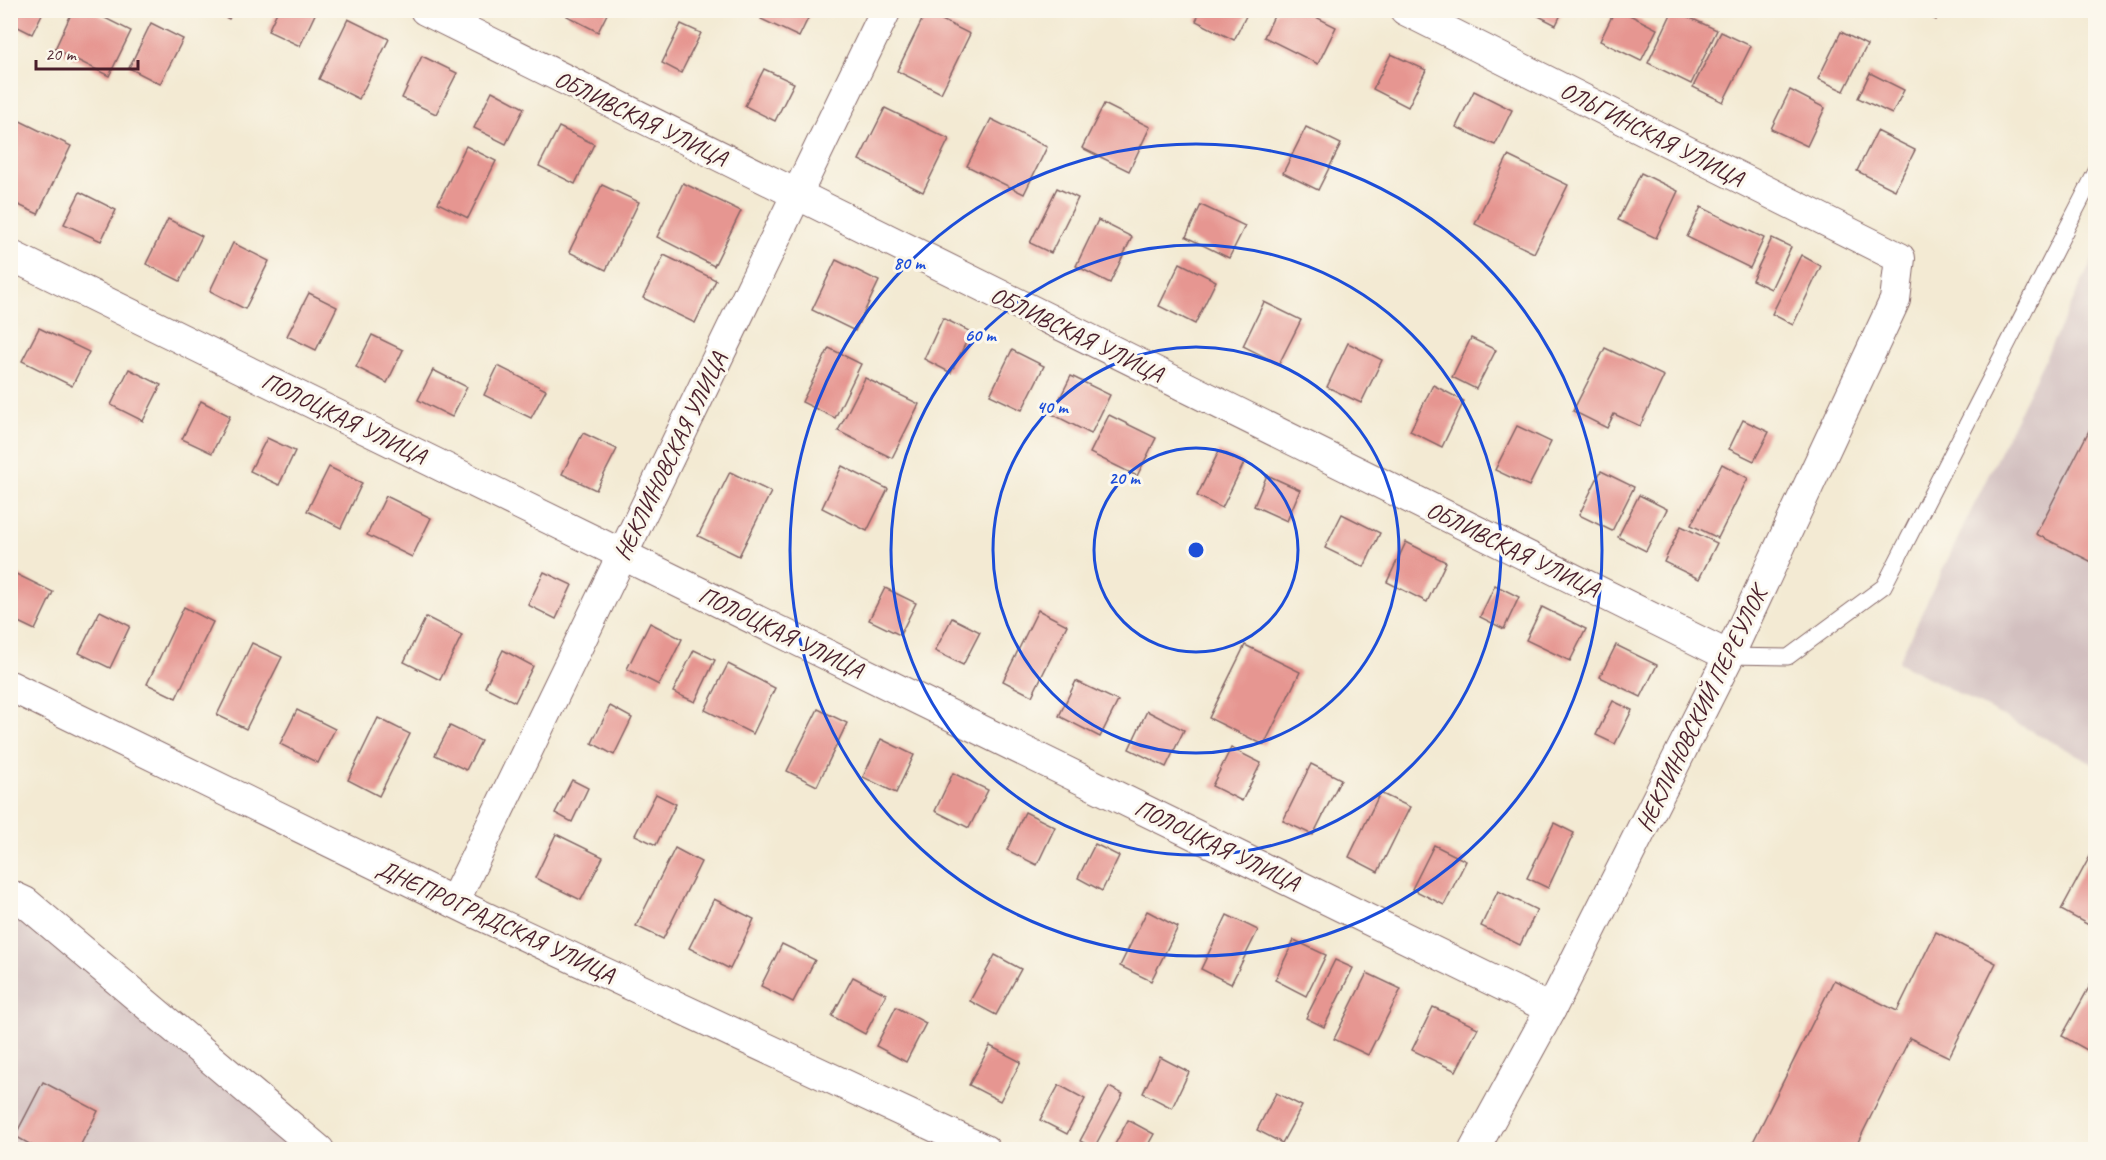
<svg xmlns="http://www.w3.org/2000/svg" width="2106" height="1160" font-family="Caveat,sans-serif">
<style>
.industrial{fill:#d2bfbf}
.building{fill:#e69691}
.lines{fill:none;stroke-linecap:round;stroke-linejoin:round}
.service-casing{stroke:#856666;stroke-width:17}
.minor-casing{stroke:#856666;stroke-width:32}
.service{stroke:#fff;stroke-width:15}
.minor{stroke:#fff;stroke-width:30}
.ring{fill:none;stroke:#1d4ed8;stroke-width:3}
.labels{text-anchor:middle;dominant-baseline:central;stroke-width:6;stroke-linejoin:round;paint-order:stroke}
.street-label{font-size:24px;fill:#4a1f2b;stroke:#fbf7ec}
.centre{fill:#1d4ed8;stroke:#fbf7ec;stroke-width:3}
.ring-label{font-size:18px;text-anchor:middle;font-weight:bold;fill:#1d4ed8;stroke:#fbf7ec;stroke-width:6;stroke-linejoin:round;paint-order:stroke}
</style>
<rect width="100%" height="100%" fill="#fbf7ec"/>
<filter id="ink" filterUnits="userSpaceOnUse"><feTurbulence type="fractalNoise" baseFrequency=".0167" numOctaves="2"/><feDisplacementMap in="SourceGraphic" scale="12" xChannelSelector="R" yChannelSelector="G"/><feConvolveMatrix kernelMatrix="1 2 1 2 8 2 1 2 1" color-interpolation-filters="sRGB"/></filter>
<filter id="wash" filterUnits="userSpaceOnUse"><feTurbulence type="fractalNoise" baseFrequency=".008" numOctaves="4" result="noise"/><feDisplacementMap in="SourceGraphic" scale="24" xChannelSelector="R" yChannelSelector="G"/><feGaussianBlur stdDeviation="1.35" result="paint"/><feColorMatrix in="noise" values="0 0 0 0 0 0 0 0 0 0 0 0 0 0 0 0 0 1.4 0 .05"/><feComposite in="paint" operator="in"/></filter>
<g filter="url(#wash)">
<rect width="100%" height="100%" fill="#f3ead3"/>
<g class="industrial">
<polygon points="2095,255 2095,764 1898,662"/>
<polygon points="10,909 314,1149 11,1149"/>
</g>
<g id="blocks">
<g class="building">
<polygon points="10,10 44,10 32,34 10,23"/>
<polygon points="73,10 89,10 131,31 109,76 55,49"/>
<polygon points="210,10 233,10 229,19"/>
<polygon points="278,10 317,10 300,46 268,31"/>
<polygon points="570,10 609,10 598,32 567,16"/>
<polygon points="765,10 812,10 799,37 761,19"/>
<polygon points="1201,10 1249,10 1234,40 1196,21"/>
<polygon points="1277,10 1302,10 1336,27 1318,64 1264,37"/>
<polygon points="1527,10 1563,10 1556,25"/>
<polygon points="1615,10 1620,10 1657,29 1641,61 1600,41"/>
<polygon points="1673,10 1717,30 1691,84 1648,63"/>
<polygon points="1917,10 1941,10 1936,20"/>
<polygon points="926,12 970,34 941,93 897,71"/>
<polygon points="348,19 389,39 359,99 319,79"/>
<polygon points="151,23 183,39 160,84 129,68"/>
<polygon points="681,24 701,33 681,73 662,63"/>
<polygon points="1721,32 1751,46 1723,102 1693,87"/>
<polygon points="1841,32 1867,45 1844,91 1818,79"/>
<polygon points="1391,54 1426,70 1408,107 1373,89"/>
<polygon points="422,56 457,73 436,114 402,98"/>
<polygon points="764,69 794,83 775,121 745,106"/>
<polygon points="1870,73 1904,90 1892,114 1858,98"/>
<polygon points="1790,90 1825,108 1807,146 1771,129"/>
<polygon points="492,91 524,108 506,144 474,128"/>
<polygon points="1474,91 1512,110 1495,145 1456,127"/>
<polygon points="1104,104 1150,127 1129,171 1082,148"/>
<polygon points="885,108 949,139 923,192 859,160"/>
<polygon points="10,116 71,146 38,214 10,201"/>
<polygon points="991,119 1047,147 1024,194 967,166"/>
<polygon points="559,127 594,144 575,184 539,166"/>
<polygon points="1306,127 1341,144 1318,190 1283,173"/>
<polygon points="1877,131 1915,150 1895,190 1857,171"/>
<polygon points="466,146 496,161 468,218 438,203"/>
<polygon points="1508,156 1568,185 1534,253 1475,224"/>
<polygon points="1641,173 1678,191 1656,238 1618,220"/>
<polygon points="683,183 741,211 714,266 657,237"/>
<polygon points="602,185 639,202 606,270 569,252"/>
<polygon points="1057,188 1078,198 1051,253 1030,243"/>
<polygon points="80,192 116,210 101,241 64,224"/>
<polygon points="1201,205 1245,226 1229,258 1186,237"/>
<polygon points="1701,207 1764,238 1750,268 1687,237"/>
<polygon points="168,219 202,236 180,281 146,264"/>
<polygon points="1098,220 1132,237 1110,283 1076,266"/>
<polygon points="1772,238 1791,247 1771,289 1752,280"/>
<polygon points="233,243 269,261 245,309 210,291"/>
<polygon points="664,255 716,280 695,323 643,298"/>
<polygon points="1801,255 1821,266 1793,325 1772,314"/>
<polygon points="836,260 879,281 855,331 812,310"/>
<polygon points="1180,263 1216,281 1195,324 1159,306"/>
<polygon points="309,293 337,307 316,350 287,336"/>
<polygon points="1264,302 1301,320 1279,364 1243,346"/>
<polygon points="943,318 971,332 951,373 924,359"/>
<polygon points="39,328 89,352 72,386 22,361"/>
<polygon points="372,335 403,350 387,383 356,367"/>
<polygon points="1471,338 1496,350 1476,389 1452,377"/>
<polygon points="1348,343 1382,360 1361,403 1327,387"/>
<polygon points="829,348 861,364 835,418 802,402"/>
<polygon points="1605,348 1664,376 1640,426 1614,414 1607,428 1573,411"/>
<polygon points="1012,350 1044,366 1022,410 990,395"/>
<polygon points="498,366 546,390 531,418 484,395"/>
<polygon points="129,369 161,385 143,421 111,405"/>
<polygon points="433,370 467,387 452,417 418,400"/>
<polygon points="1071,376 1110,395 1091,434 1052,414"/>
<polygon points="865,378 919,404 892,458 838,431"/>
<polygon points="1433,385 1464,401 1442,447 1410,431"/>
<polygon points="201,401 230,416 212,453 182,439"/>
<polygon points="1109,415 1156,438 1137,476 1090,453"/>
<polygon points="2096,417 2096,564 2036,534"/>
<polygon points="1743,420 1769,432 1754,461 1729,449"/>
<polygon points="1517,426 1551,442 1529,486 1495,470"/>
<polygon points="583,433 617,449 596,490 562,474"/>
<polygon points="267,438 295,451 279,485 250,471"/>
<polygon points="1219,451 1244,463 1222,508 1197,496"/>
<polygon points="1722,464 1748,478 1718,538 1691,525"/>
<polygon points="842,466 888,489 867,531 822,508"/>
<polygon points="329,467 362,483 341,528 307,511"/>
<polygon points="1601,471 1634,487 1612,531 1579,515"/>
<polygon points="730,472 771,492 739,556 698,536"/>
<polygon points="1267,475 1300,490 1287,521 1254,506"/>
<polygon points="1639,495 1667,509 1646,551 1618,537"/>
<polygon points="386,496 431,518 412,557 367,535"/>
<polygon points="1342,514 1380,533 1364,567 1325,548"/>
<polygon points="1681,526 1717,543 1699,579 1664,562"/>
<polygon points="1406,542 1446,562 1427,602 1387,582"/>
<polygon points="544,572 572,585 556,619 528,605"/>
<polygon points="14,573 53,592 35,630 10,618 10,581"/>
<polygon points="1495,585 1519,597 1504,629 1480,617"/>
<polygon points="885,588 916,603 900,635 869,620"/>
<polygon points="184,607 213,622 176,698 147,684"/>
<polygon points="1542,607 1586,629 1570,661 1526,640"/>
<polygon points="1038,610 1067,625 1032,696 1003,681"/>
<polygon points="100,611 130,626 110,668 79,653"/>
<polygon points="426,617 462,635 440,680 404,662"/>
<polygon points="952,618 980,632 963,665 935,651"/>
<polygon points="650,623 682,639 659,685 627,669"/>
<polygon points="252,643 282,657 246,729 217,715"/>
<polygon points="1245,645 1300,672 1264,745 1209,718"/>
<polygon points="1616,645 1657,665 1641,697 1600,677"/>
<polygon points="503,650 533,666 515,702 485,687"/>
<polygon points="694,650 715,660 695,702 673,692"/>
<polygon points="728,664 775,688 753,734 705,710"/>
<polygon points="1076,681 1118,701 1100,737 1059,716"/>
<polygon points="1613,701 1632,710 1615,744 1596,735"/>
<polygon points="610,706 632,718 614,755 592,743"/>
<polygon points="818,709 847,723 817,786 787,771"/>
<polygon points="297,710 335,729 318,763 280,744"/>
<polygon points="1147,711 1184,730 1166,767 1129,749"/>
<polygon points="378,718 410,734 379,796 348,780"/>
<polygon points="450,726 481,741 466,770 435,755"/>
<polygon points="881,739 914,755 896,793 863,777"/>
<polygon points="1231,748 1261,763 1242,801 1212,786"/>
<polygon points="1311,764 1341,779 1313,835 1283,821"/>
<polygon points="953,773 988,790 969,828 935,811"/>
<polygon points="572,780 588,788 572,822 555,813"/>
<polygon points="1380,793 1410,807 1378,872 1349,857"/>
<polygon points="656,794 676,804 656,845 635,835"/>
<polygon points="1025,812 1055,827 1037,865 1007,850"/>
<polygon points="1554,823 1574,833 1548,888 1527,878"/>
<polygon points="556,834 603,857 581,900 535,878"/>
<polygon points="1095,844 1119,856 1102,891 1078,878"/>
<polygon points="1434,845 1466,861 1444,905 1412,889"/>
<polygon points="2096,845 2096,929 2061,910"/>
<polygon points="675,848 701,862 663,939 636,926"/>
<polygon points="1498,891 1537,910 1520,945 1481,926"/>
<polygon points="714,899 754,919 730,969 689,948"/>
<polygon points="1147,911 1178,927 1151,981 1120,966"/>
<polygon points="1227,915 1258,930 1231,984 1201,969"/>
<polygon points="1936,932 1996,963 1949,1057 1910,1038 1854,1150 1749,1150 1834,980 1897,1011"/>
<polygon points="1294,940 1326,955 1306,996 1275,980"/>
<polygon points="782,944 815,960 793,1002 761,986"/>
<polygon points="995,955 1021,969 996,1015 970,1001"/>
<polygon points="1335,960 1353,968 1324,1027 1306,1018"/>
<polygon points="1367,973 1401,989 1368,1055 1334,1039"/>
<polygon points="2096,975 2096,1055 2062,1036"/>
<polygon points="853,977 886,994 865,1034 832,1016"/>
<polygon points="896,1007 926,1023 906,1062 876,1046"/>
<polygon points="1433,1007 1478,1028 1456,1071 1412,1050"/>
<polygon points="990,1046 1021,1062 1000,1101 969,1085"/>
<polygon points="1160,1057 1189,1072 1172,1108 1143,1093"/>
<polygon points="43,1082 98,1111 78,1150 40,1150 15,1136"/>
<polygon points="1059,1085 1085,1099 1067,1134 1040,1120"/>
<polygon points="1109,1087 1123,1094 1094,1148 1080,1141"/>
<polygon points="1276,1093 1302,1106 1282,1143 1257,1130"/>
<polygon points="1128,1120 1154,1134 1145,1150 1112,1150"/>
</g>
</g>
</g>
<g filter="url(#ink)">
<use href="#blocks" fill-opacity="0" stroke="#856666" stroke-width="1.5"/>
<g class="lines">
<defs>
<polyline id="service" points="1729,656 1788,657 1884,586 2096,171"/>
<g id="minor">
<polyline points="425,10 1729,656"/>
<polyline points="1405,10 1900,258 1895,300 1729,656 1551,1009 1474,1150"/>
<polyline points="10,255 1551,1009"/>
<polyline points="10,686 474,912 985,1150"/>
<polyline points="10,895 25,902 319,1150"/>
<polyline points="454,902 886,10"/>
</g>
</defs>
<use href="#service" class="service-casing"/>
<use href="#minor" class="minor-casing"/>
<use href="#service" class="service"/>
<use href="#minor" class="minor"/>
</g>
</g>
<g class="ring">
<circle cx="1196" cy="550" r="102"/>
<circle cx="1196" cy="550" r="203"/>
<circle cx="1196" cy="550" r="305"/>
<circle cx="1196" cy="550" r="406"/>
</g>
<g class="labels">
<g class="street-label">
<text transform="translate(641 118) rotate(26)">ОБЛИВСКАЯ УЛИЦА</text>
<text transform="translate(1652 134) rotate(27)">ОЛЬГИНСКАЯ УЛИЦА</text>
<text transform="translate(1077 334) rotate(26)">ОБЛИВСКАЯ УЛИЦА</text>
<text transform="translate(344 418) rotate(26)">ПОЛОЦКАЯ УЛИЦА</text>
<text transform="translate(670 456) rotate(-64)">НЕКЛИНОВСКАЯ УЛИЦА</text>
<text transform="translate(1513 549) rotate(26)">ОБЛИВСКАЯ УЛИЦА</text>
<text transform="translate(781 632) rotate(26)">ПОЛОЦКАЯ УЛИЦА</text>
<text transform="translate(1701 709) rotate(-64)">НЕКЛИНОВСКИЙ ПЕРЕУЛОК</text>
<text transform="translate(1217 845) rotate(26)">ПОЛОЦКАЯ УЛИЦА</text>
<text transform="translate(496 921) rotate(25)">ДНЕПРОГРАДСКАЯ УЛИЦА</text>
</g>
</g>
<circle cx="1196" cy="550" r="9" class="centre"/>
<g class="ring-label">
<text x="909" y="269">80 m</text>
<text x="980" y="341">60 m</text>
<text x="1052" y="413">40 m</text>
<text x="1124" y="484">20 m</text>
</g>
<rect width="2106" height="1160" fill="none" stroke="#fbf7ec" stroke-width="36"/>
<path d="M36 60v9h102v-9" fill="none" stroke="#4a1f2b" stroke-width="3"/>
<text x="45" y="60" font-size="18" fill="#4a1f2b" stroke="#fbf7ec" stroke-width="4.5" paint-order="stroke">20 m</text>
</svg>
